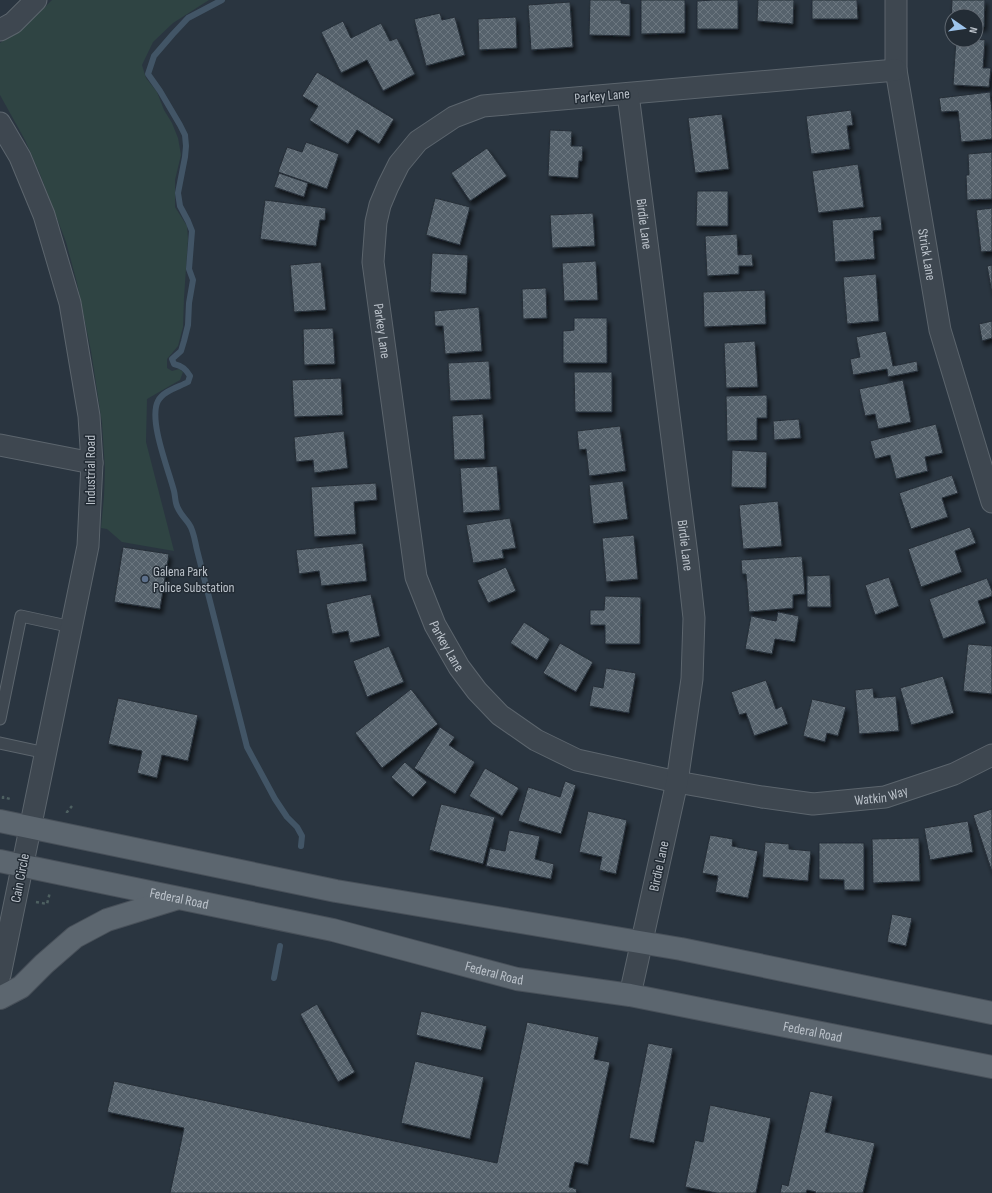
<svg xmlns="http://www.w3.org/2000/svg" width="992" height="1193" font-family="'Sofia Sans Condensed',sans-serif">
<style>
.green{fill:#2f4443}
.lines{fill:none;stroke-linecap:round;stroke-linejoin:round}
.stream{stroke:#425566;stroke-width:6}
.building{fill:url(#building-cross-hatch);stroke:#252e37;filter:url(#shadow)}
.service-casing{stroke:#5c656d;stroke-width:13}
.minor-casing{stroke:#5c656d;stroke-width:23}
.primary-casing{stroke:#485059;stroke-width:24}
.path{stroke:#4e6061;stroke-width:2.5;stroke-dasharray:3 3;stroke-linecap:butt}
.service{stroke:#3e4750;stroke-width:11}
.minor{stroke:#3e4750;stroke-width:21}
.primary{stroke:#5c666f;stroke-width:22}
.service-dot{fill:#5c6f8a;stroke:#232c35;stroke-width:1.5}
.labels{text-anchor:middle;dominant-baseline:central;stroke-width:3;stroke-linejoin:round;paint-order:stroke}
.street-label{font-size:14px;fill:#bbc2ca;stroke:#232c35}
.poi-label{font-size:14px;fill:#bbc2ca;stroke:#232c35;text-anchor:start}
</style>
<defs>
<pattern id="building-cross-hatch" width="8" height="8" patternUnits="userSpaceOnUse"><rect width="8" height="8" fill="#56626c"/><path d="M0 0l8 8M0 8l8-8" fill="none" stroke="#6c7780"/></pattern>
<filter id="shadow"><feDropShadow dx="2.5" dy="4.5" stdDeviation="2" flood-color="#0009"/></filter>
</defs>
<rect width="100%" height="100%" fill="#2a3540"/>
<path class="green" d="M52 0H209L173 23 153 42 142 65 146 78 157 92 164 110 172 123 178 138 181 155 175 180V207L187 226 188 239 184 298 183 327 178 346 167 359V368L172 371 179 369 183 372 180 380 147 399 146 442 174 551 122 542 107 529 101 528 104 496 105 469 102 423 91 351 77 283 66 242 40 174 25 140 0 95V43C20 30 35 17 52 0Z"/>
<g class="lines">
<g class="stream">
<path d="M222 0 188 18 173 34 154 56 148 74 160 91 180 125 185 135 186 146 185 157 178 193 180 206 188 221 192 231 189 269 193 280 189 303 188 325 184 341 181 351 172 359 174 364C182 366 186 369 190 376L188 382C179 387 163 391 158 401 148 420 169 471 174 491 175 495 175 499 176 503 178 512 184 517 189 524 194 531 195 542 197 550L247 747 275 799 287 817 297 827 302 836 301 846"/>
<polyline points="274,978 280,946"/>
</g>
</g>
<g class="building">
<polygon points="590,0 621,0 621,3 630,4 630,36 589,35"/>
<polygon points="641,0 685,0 685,33 641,34"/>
<polygon points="713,0 738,0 738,29 697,29 697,1"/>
<polygon points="758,0 794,0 793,24 757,21"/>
<polygon points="812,0 857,0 858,19 812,19"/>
<polygon points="952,0 985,0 984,27 976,26 976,16 952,16 951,25"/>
<polygon points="570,2 573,47 531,50 528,5"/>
<polygon points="440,13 442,20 455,17 465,55 426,66 414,19"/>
<polygon points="516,17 517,48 479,50 478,19"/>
<polygon points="343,21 351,38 381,23 390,41 397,38 415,74 383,91 367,60 341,73 321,32"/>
<polygon points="976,39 985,40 983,68 991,68 989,87 953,85 956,40 976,40"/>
<polygon points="317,72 394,119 379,144 357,130 348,144 309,120 318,106 302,96"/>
<polygon points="990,92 992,112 992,139 961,142 958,111 941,112 939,98"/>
<polygon points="851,110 853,125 847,126 850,149 811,154 806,116"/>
<polygon points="722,114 729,169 695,173 688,118"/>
<polygon points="550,130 572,131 571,146 583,146 582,161 579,161 578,178 548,176"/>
<polygon points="306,142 339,154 327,189 278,172 287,147 302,152"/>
<polygon points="487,148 507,176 470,201 451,173"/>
<polygon points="992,152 992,199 967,200 966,175 969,175 968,154"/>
<polygon points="858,164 864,207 818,213 812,171"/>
<polygon points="279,173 308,183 304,197 274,187"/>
<polygon points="697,191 728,191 728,226 696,226"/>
<polygon points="435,198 470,207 460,245 426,235"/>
<polygon points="265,200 326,208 325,220 320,220 316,246 260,239"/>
<polygon points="992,208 992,251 981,252 976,210"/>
<polygon points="593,213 595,246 552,248 550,215"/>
<polygon points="881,216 882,230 873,231 875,259 835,262 832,220"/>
<polygon points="737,234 738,255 752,254 753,266 739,266 739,274 707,276 705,236"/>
<polygon points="432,253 468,255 466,294 430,292"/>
<polygon points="596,261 598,300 564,301 562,263"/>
<polygon points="321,262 326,310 294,312 290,265"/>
<polygon points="992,265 992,293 987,266"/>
<polygon points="876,274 879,321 847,324 843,277"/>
<polygon points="546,288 547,318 523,319 522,289"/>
<polygon points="765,290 766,324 704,327 703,292"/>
<polygon points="479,307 482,351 445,354 443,326 435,326 434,311"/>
<polygon points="574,318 607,318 607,363 563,363 563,331 574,330"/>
<polygon points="992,321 992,338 982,341 979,324"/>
<polygon points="333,328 335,364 304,365 303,329"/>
<polygon points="886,331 893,366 917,361 918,371 888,377 887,369 853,375 850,359 860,357 856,337"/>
<polygon points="755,341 758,387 726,388 724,343"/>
<polygon points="489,361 491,399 450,401 448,363"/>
<polygon points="574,372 612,372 612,412 575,412"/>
<polygon points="341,378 343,415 294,417 292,380"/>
<polygon points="903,380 911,422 878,429 875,414 865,416 859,389"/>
<polygon points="767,395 767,418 757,418 757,440 727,441 726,396"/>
<polygon points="483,414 485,459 454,460 452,416"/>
<polygon points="799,419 801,438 774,440 773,421"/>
<polygon points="936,424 943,453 925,457 928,471 896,479 890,455 875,459 870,441"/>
<polygon points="620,426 626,471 589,476 586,449 579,450 577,431"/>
<polygon points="344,431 348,468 314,473 313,460 296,462 294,437"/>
<polygon points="732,450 767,452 766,488 731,487"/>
<polygon points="497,466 500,510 463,513 460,468"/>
<polygon points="952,475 958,493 942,498 948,517 911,529 899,493"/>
<polygon points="623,481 628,519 593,524 589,485"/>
<polygon points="376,483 377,500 354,502 356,534 314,537 311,487"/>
<polygon points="778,501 782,546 743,549 739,505"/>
<polygon points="510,518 516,548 502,550 504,558 473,563 466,525"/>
<polygon points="970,527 976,543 955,551 962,572 921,587 908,549"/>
<polygon points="634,535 638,579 606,582 602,538"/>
<polygon points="363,543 367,581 321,586 319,571 299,574 296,550"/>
<polygon points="123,547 169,554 160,609 114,602"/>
<polygon points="802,556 805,594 793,595 793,608 749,612 746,574 742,574 741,560"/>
<polygon points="506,567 516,591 488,603 477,580"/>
<polygon points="830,575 831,607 807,607 807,576"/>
<polygon points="889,577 899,606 875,615 865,585"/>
<polygon points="987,578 992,591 992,596 978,601 986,623 943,639 929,599"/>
<polygon points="371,594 380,636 350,643 348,631 332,634 326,604"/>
<polygon points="605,596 641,597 640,644 605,644 605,625 590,625 590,610 604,610"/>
<polygon points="778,612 799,616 795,642 775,639 772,654 745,649 751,616 776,621"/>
<polygon points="524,622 550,639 537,660 510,643"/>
<polygon points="560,643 593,662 576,692 543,673"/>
<polygon points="968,644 992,646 992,694 963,691"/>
<polygon points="389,646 404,682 367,697 353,661"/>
<polygon points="606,668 636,673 629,713 589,706 593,686 603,688"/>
<polygon points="943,676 954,713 911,725 900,688"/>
<polygon points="766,680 776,709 782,706 788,724 754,736 746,713 739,715 731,692"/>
<polygon points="873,688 874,698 896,696 899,731 859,734 855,690"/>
<polygon points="411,689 438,724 382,768 355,733"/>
<polygon points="118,698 198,715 188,761 162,755 157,778 137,773 142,751 108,744"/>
<polygon points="812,699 846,707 838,736 827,733 825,742 803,736"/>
<polygon points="440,727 455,737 449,745 475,762 455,794 414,768"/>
<polygon points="405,762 427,782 413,797 391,777"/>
<polygon points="485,768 519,788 502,816 469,796"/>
<polygon points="565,781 576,785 561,834 518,821 528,787 560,797"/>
<polygon points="441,804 495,817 483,864 429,850"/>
<polygon points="992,809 992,872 973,815"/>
<polygon points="588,811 627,820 616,874 599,870 602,857 579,852"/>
<polygon points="968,821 973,852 930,860 924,828"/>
<polygon points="509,830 540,836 535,859 554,864 551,879 486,866 490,848 505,851"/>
<polygon points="710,835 733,839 732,846 758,851 748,898 715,892 718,876 702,873"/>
<polygon points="919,838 920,881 873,883 872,839"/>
<polygon points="765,842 789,844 789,849 811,851 808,881 762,877"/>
<polygon points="819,843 864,843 864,890 844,890 844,880 819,879"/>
<polygon points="892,914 912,918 906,946 887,942"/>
<polygon points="317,1004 355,1072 338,1082 300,1014"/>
<polygon points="421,1011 487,1026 481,1050 416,1035"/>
<polygon points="527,1022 599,1037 594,1059 610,1062 588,1165 575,1162 569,1187 577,1189 576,1193 170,1193 184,1128 107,1112 114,1081 497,1163"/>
<polygon points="648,1043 673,1048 654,1143 629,1138"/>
<polygon points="415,1061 484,1077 470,1139 401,1123"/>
<polygon points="810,1091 833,1096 825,1132 875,1143 863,1193 815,1193 816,1192 807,1190 806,1193 780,1193 782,1184 788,1186"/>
<polygon points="710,1105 771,1118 756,1193 717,1193 685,1187 695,1140 703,1142"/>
</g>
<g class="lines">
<defs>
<g id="service">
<polyline points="0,719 21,616 72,627"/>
<polyline points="0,743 46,753"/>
</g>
<g id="minor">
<path id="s1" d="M896 0V70L940 330 992 502"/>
<polyline points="0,30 13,23 36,0"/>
<path id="s2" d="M896 70 483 106 454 117 418 141 399 164 388 186 380 205 376 222 373 262 416 577 435 625 459 667 477 691 500 715 536 740 577 760 677 782 762 797 813 804 885 797 954 774 992 755"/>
<path id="s3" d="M628 94 688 563 694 618 692 679 677 782 630 995"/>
<polyline points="0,123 20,157 44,215 70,303 89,416 92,463 88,546 0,975"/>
<polyline points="0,445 92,463"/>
</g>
<g id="primary">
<polyline points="0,821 336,891 681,949 992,1013"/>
<path id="s4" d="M0 861 333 930 517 979 630 995 992 1067"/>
<polyline points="0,998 21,987 44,964 75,937 107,920 175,899"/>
</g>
</defs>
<use href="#service" class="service-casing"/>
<use href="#minor" class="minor-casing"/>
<use href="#primary" class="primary-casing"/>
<g class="path">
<polyline points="3,799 3,797 10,799"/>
<polyline points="67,813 67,812 72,806"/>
<polyline points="36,902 47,904 50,892"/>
</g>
<use href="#service" class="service"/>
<use href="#minor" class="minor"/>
<use href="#primary" class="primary"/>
</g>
<circle class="service-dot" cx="145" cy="579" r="4"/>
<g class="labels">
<g class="street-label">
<text transform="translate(602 96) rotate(-5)">Parkey Lane</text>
<text stroke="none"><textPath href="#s3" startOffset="131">Birdie Lane</textPath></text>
<text stroke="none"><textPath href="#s1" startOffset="257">Strick Lane</textPath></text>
<text stroke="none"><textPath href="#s2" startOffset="691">Parkey Lane</textPath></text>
<text transform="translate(90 470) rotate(-90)">Industrial Road</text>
<text stroke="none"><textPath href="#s3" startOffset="455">Birdie Lane</textPath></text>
<text stroke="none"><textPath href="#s2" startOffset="1015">Parkey Lane</textPath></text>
<text stroke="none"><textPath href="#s2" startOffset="1501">Watkin Way</textPath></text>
<text transform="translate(659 866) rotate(-78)">Birdie Lane</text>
<text transform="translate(20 878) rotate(-79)">Cain Circle</text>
<text stroke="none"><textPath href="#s4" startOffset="183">Federal Road</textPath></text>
<text stroke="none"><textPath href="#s4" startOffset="507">Federal Road</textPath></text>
<text stroke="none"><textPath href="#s4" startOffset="831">Federal Road</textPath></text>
</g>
<g class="poi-label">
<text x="153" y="571">Galena Park<tspan x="153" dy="16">Police Substation</tspan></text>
</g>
</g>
<g transform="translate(964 28) rotate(103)"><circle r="19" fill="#232c35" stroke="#606871"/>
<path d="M0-3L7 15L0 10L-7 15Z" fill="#9dc4ec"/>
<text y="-6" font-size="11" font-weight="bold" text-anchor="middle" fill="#bbc2ca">N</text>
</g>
</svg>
